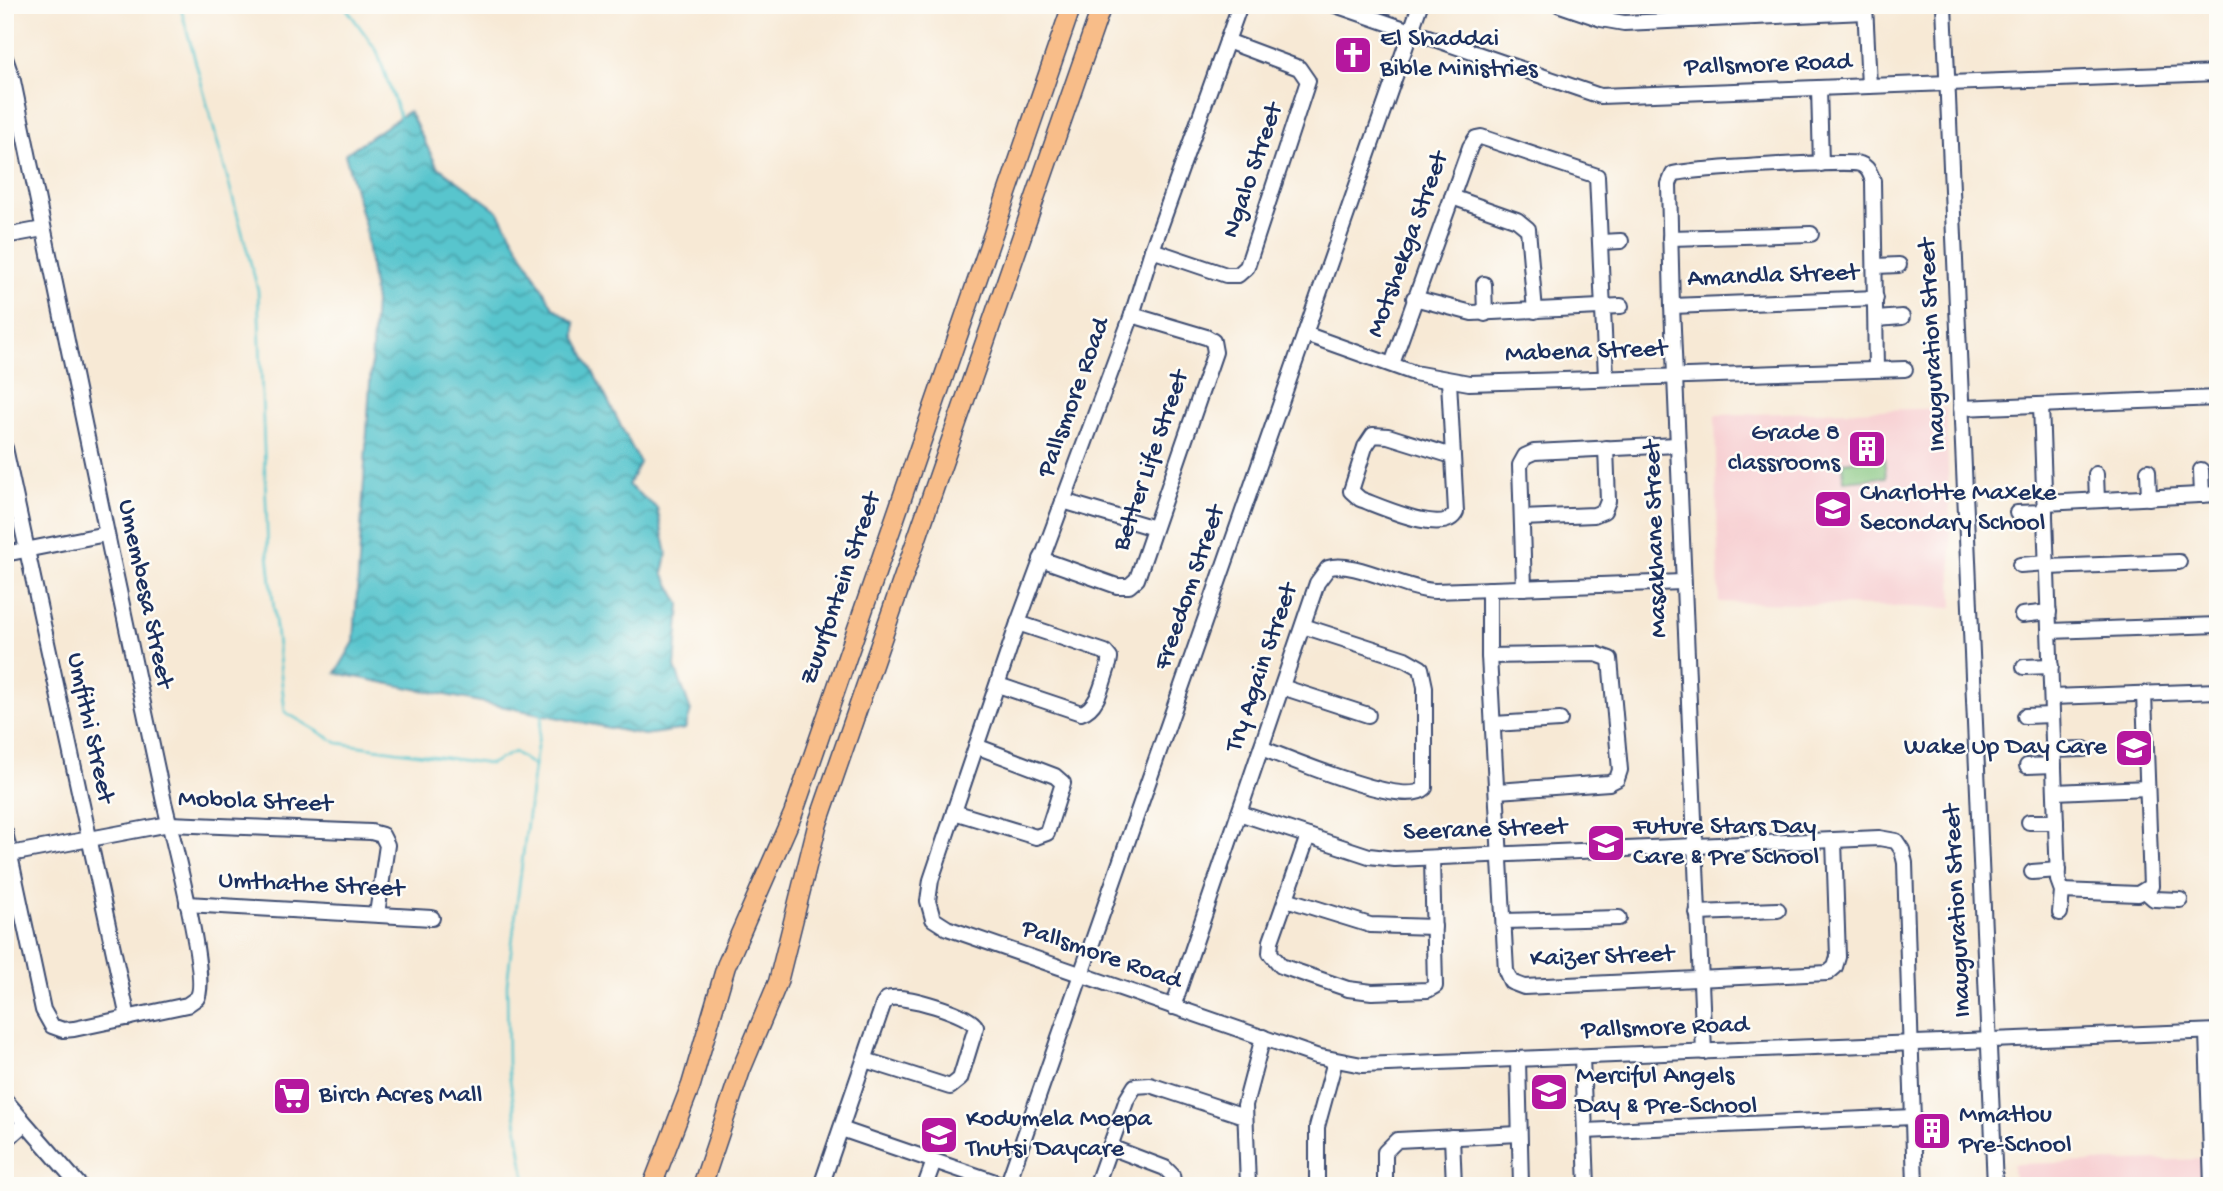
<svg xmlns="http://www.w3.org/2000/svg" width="2223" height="1191" font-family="'Gochi Hand',sans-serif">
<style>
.built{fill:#f7cfd2}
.grass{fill:#83c57e;stroke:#4f7a6e;stroke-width:2}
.water{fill:url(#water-waves);stroke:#3a7a96;stroke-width:2}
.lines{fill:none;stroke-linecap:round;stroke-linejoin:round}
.stream{stroke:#58c5cd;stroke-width:2.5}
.minor-casing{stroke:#3c4b70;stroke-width:18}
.major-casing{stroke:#3c4b70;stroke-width:21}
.minor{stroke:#fff;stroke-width:14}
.major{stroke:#f8bd89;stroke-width:18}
.labels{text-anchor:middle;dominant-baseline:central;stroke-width:5;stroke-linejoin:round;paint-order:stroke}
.poi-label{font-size:26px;fill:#1b2f5e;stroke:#fdfcf7;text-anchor:start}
.street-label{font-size:26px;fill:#1b2f5e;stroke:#fdfcf7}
</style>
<defs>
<pattern id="water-waves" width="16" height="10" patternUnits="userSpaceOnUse" patternTransform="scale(1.75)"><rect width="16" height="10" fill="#58c5cd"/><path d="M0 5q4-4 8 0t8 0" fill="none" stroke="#48a0aa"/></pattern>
</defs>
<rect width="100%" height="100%" fill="#fdfcf7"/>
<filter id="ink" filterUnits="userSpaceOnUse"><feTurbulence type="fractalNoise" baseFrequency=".0143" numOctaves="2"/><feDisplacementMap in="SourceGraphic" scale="14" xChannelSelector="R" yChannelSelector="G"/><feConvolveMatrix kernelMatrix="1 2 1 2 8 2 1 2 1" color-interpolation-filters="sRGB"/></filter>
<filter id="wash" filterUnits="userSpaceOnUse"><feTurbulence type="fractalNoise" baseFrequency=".00686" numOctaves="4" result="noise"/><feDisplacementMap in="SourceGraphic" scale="28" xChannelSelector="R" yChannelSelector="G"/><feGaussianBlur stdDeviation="1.57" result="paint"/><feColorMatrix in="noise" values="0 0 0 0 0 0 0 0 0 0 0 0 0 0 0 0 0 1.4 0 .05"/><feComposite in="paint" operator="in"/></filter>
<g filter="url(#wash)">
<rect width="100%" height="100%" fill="#f7e9d5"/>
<g class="built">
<polygon points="1946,408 1953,608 1719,602 1715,415"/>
<polygon points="2205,1159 2206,1186 2014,1186 2013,1164"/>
</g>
<polygon class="grass" points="1884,457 1886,477 1844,481 1843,462"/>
<polygon class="water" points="409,111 437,166 498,211 553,307 575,323 575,337 640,463 628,485 657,508 667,554 663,573 680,604 675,667 691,711 685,729 644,735 336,673 354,642 375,302 365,226 345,154"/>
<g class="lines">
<g class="stream">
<polyline points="180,5 258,290 268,554 285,712 338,743 490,764 514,752 534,766 507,984 508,1066 526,1186"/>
<polyline points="344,5 377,51 401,120"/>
<polyline points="534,766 543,711"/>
</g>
</g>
</g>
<g filter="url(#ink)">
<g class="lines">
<defs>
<g id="minor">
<polyline points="1240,5 1152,250 1132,315 1018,623 964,782 931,880 928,901 933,919 947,928 1316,1056 1362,1065 2218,1031"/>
<polyline points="1335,5 1600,96 2218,73"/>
<polyline points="1560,5 1601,19 1624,23 1865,12"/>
<polyline points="1865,5 1869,86"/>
<polyline points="1944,5 1995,1186"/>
<path d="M5 58 13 81C63 322 112 562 164 802 171 832 210 980 197 998L187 1005 74 1029 63 1030 52 1026 43 1010 5 832"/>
<polyline points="1819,88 1821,164"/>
<polyline points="1452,197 1517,220 1528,229 1535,311"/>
<polyline points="5,236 43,229"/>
<polyline points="1670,238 1811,234"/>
<polyline points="1601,242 1621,241"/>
<polyline points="1152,250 1226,275 1238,275 1247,267 1308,81 1299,68 1227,41"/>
<polyline points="1876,266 1899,265"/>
<polyline points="1484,284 1485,314"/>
<polyline points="1414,298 1472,313 1621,306"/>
<polyline points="1672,306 1876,298"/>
<polyline points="1877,319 1902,317"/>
<polyline points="1305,334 1414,373 1469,383 1905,369"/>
<polyline points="1392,364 1470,147 1476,138 1481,137 1597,176 1606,377"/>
<path d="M1449 381 1456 512C1445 537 1380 506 1360 499L1351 491 1365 447 1373 435 1388 436 1452 456"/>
<polyline points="2041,405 2058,880 2062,891 2060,913"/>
<polyline points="1961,408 2218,398"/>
<polyline points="5,448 128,1018"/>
<polyline points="2201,470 2202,495"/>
<polyline points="2148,471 2149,498"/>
<polyline points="2096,474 2097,500"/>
<polyline points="1063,501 1154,528"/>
<polyline points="2045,503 2218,494"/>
<polyline points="2017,513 2045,512"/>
<polyline points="1522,518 1594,515 1604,511 1608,501 1606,448"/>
<polyline points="5,554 106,534"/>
<polyline points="1041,559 1117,586 1129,586 1137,579 1215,352 1213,341 1206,337 1132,315"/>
<polyline points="2020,565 2047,563"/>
<polyline points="2047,567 2179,562"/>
<polyline points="1524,588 1520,465 1525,456 1534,452 1677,445"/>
<polyline points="1489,589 1489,656 1506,971 1511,982 1524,987 1828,973 1835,967 1838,957 1834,841"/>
<polyline points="2022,615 2049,612"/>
<polyline points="2050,631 2218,625"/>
<polyline points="1489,656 1596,654 1610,659 1620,770 1617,779 1609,783 1497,791"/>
<polyline points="2024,667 2051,666"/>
<path d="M998 685 1081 713C1099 708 1103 680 1109 664L1110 658 1105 652 1018 623"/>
<polyline points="1282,687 1368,715"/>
<polyline points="2052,697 2218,691"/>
<polyline points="2025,716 2052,715"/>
<polyline points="1494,724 1560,720"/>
<path d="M1261 748C1289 758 1404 809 1425 788V687L1421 668 1405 659 1303 626"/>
<polyline points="2054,750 2084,749"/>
<polyline points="2027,766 2054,765"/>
<polyline points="2055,792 2147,788"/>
<polyline points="954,812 1036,837 1047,833 1063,783 1055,776 976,746"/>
<polyline points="1239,813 1369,856 1395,859 1879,838 1896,841 1902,850 1905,863 1915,1186"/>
<polyline points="2029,822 2056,822"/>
<polyline points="1308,836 1271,941 1270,953 1281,966 1348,989 1372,992 1428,990 1435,986 1432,859"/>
<polyline points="5,855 169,824 371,832 382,835 387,845 377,914"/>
<polyline points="2032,872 2058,870"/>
<polyline points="2062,891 2138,894 2151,886 2144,694"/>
<polyline points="2146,892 2154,899 2180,900"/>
<polyline points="1286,899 1370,925 1434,927"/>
<polyline points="187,904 432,918"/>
<polyline points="1697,913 1778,910"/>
<polyline points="1504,921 1619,918"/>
<path d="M1173 1007 1317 583 1328 568C1353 559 1404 590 1435 591L1683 582"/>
<polyline points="2207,1032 2212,1186"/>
<path d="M1704 1052 1672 306 1669 184 1673 174C1687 169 1848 160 1860 164 1868 167 1870 173 1873 181L1876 369"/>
<polyline points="1582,1057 1587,1186"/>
<polyline points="1518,1060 1521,1186"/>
<polyline points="5,1100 80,1186"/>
<polyline points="841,1129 1007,1186"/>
<polyline points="1585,1131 1913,1117"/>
<polyline points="1452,1137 1454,1186"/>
<polyline points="5,1141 24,1124"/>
<polyline points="1110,1147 1165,1168 1172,1175 1174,1186"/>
<path d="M821 1186 883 1005 887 999C901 993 971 1014 976 1027L960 1079 950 1087 865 1060"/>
<polyline points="925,1186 934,1161"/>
<polyline points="1007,1186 1420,5"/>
<polyline points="1096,1186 1127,1099 1135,1086 1150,1085 1244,1116"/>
<polyline points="1248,1186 1245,1105 1263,1037"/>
<polyline points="1317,1186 1317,1127 1335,1061"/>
<polyline points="1385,1186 1385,1152 1397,1140 1519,1134"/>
</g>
<g id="major">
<polyline points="652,1186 691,1085 726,966 793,814 1072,5"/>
<polyline points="702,1186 741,1070 778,982 817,826 1102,5"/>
</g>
</defs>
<use href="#minor" class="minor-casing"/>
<use href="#major" class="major-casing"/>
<use href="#minor" class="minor"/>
<use href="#major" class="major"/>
</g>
</g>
<defs>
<symbol id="church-square" viewBox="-11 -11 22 22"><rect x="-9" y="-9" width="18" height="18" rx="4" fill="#b5179e" stroke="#fdfcf7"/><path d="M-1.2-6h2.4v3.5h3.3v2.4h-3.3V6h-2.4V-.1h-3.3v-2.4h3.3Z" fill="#fff"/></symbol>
<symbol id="building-square" viewBox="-11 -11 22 22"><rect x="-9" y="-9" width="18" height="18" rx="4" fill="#b5179e" stroke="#fdfcf7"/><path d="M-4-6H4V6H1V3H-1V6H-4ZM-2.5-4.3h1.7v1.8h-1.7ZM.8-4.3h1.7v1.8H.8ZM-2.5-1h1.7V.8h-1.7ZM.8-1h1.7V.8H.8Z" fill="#fff"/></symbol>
<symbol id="school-square" viewBox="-11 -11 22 22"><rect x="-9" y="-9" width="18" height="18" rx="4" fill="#b5179e" stroke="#fdfcf7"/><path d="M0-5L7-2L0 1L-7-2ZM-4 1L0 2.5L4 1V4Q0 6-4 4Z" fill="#fff"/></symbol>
<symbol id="supermarket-square" viewBox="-11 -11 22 22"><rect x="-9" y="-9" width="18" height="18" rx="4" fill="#b5179e" stroke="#fdfcf7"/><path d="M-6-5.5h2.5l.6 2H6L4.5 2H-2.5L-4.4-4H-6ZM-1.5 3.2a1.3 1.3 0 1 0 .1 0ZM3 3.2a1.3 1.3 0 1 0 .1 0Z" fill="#fff"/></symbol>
</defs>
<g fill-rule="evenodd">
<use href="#church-square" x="1331" y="33" width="44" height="44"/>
<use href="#building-square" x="1845" y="427" width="44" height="44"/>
<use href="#school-square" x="1811" y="487" width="44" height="44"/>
<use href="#school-square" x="2112" y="726" width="44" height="44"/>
<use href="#school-square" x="1584" y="821" width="44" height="44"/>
<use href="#school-square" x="1527" y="1070" width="44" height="44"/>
<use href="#supermarket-square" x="270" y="1074" width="44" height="44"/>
<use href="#building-square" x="1910" y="1109" width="44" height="44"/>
<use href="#school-square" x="917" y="1113" width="44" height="44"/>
</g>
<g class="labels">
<g class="poi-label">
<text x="1380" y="40">El Shaddai<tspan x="1380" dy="30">Bible Ministries</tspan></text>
<text x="1840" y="434" text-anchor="end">Grade 8<tspan x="1840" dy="30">classrooms</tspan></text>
<text x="1860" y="494">Charlotte Maxeke<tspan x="1860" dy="30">Secondary School</tspan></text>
<text x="2107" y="748" text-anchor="end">Wake Up Day Care</text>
<text x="1633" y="828">Future Stars Day<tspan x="1633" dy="30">Care &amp; Pre School</tspan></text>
<text x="1576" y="1077">Merciful Angels<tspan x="1576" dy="30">Day &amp; Pre-School</tspan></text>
<text x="319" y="1096">Birch Acres Mall</text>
<text x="1959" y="1116">Mmatlou<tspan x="1959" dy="30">Pre-School</tspan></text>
<text x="966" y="1120">Kodumela Moepa<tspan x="966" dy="30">Thutsi Daycare</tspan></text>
</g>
<g class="street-label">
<text transform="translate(1768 66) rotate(-2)">Pallsmore Road</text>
<text transform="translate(1254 171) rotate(-71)">Ngalo Street</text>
<text transform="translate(1409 245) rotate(-70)">Motshekga Street</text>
<text transform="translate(1773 277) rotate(-2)">Amandla Street</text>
<text transform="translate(1934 345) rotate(-93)">Inauguration Street</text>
<text transform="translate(1586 353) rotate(-2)">Mabena Street</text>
<text transform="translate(1075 398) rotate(-70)">Pallsmore Road</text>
<text transform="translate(1152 461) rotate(-71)">Better Life Street</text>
<text transform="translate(1657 539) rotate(-92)">Masakhane Street</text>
<text transform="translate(1191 588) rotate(-71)">Freedom Street</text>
<text transform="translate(842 589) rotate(-71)">Zuurfontein Street</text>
<text transform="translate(144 594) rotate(78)">Umembesa Street</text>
<text transform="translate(1263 668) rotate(-71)">Try Again Street</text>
<text transform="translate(89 728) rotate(78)">Umfithi Street</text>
<text transform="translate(255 803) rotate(2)">Mobola Street</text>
<text transform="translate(1485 831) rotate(-2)">Seerane Street</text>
<text transform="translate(311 886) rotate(3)">Umthathe Street</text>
<text transform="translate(1959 911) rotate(-93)">Inauguration Street</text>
<text transform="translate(1101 956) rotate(19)">Pallsmore Road</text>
<text transform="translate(1602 958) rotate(-2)">Kaizer Street</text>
<text transform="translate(1665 1029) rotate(-2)">Pallsmore Road</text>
</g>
</g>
<rect width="2223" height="1191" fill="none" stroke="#fdfcf7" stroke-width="28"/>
</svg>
